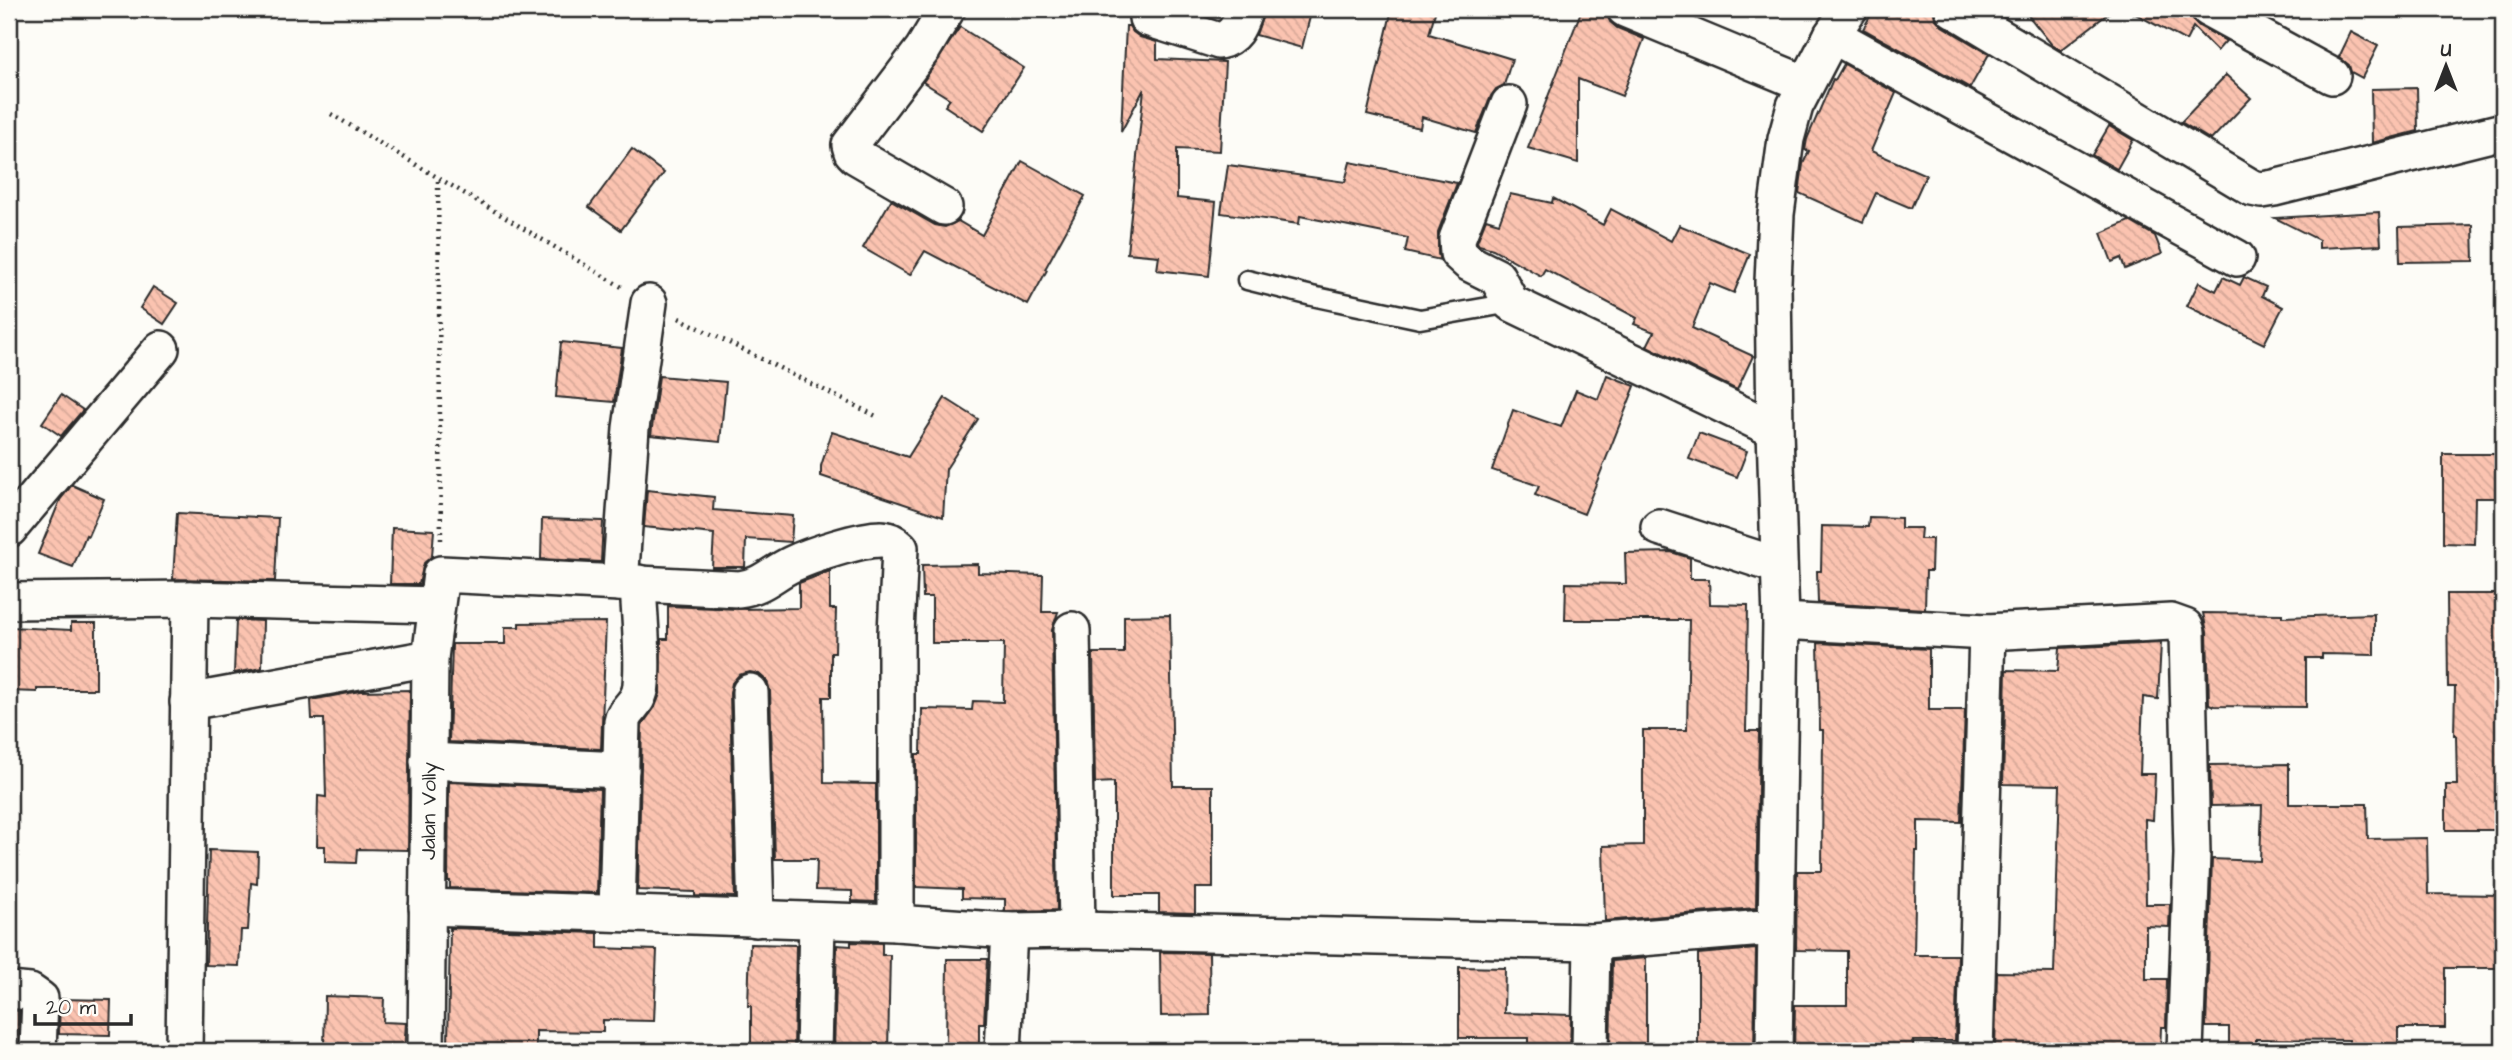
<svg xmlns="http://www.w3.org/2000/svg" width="2512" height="1060" font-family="'Architects Daughter',sans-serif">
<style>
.building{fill:url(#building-back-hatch);stroke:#2b2b2b;stroke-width:2}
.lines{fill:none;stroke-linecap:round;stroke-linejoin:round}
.service-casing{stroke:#2b2b2b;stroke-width:23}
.minor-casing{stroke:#2b2b2b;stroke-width:40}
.path{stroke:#2b2b2b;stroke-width:4.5;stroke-dasharray:2 5;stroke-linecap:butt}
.service{stroke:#fdfcf7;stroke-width:18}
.minor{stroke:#fdfcf7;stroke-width:35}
.labels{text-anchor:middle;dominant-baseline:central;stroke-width:7;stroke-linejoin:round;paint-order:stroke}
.street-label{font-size:21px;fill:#2b2b2b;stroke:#fdfcf7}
</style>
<defs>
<pattern id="building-back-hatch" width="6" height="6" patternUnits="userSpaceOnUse" patternTransform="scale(1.75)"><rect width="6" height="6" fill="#fbc3b0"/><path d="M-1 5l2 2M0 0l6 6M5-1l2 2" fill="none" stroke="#d7a898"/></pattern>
</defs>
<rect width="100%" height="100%" fill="#fdfcf7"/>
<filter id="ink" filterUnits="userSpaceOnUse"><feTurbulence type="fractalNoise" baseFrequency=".0143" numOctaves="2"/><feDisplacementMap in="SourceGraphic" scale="14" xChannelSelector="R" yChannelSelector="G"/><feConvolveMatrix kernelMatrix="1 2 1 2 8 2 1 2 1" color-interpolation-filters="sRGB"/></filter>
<g filter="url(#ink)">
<g class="building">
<polygon points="1265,9 1312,9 1302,48 1256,35"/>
<polygon points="1392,9 1436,9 1429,34 1512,59 1504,85 1496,89 1491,96 1476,133 1422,117 1420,128 1367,115"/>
<polygon points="1582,9 1605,9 1610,22 1617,28 1644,39 1622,96 1578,79 1578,163 1528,148"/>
<polygon points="1874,9 1933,9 1935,18 1942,26 1989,54 1970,88 1863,29"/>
<polygon points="2023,9 2114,9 2061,50 2052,45"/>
<polygon points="2126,9 2189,9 2192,19 2199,26 2226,41 2217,51 2193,27 2186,41"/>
<polygon points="1126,26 1129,26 1133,32 1140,37 1157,42 1157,59 1225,62 1220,151 1177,149 1177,198 1216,202 1209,276 1157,270 1159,256 1127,253 1144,89 1121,132"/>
<polygon points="960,27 1024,68 983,131 945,106 950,99 923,82"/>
<polygon points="2351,32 2378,46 2362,78 2351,72 2349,65 2339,57"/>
<polygon points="1844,64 1896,93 1871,151 1926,175 1911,208 1876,193 1863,222 1799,193 1803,164 1809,151 1805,150 1807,139 1833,79 1835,80"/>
<polygon points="2226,75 2251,98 2211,140 2181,122"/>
<polygon points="2417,88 2418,131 2372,143 2371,89"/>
<polygon points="2109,126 2133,140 2117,169 2092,155"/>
<polygon points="632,149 664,173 621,230 589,207"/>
<polygon points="1022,161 1085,196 1045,269 1047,270 1028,305 925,251 910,275 863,248 891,200 935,225 945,227 958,221 982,235"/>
<polygon points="1350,162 1457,183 1438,232 1438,254 1440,260 1405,252 1408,238 1300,216 1299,224 1221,213 1228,165 1345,182"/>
<polygon points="1510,194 1552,203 1553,198 1603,225 1611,209 1671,241 1679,225 1750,254 1734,293 1710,283 1692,328 1753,356 1737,390 1647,346 1654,332 1634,324 1637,318 1545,269 1541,276 1493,249 1479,245 1477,242 1486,219 1499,223"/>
<polygon points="2379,212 2381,245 2319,248 2319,240 2275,218"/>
<polygon points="2129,221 2155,236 2162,254 2125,269 2121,258 2112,262 2101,233"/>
<polygon points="2473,225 2474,261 2400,262 2399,227"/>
<polygon points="2223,277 2240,285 2244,277 2266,287 2262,296 2283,307 2264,344 2187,306 2199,282 2216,291"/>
<polygon points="153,287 178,303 164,324 140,308"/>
<polygon points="561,342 622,348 614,402 556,397"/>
<polygon points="1607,375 1635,386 1584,514 1535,495 1539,486 1492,470 1513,410 1561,427 1576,390 1598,399"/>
<polygon points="659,376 726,382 720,442 651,435"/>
<polygon points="61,395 83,410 61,436 42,423"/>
<polygon points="945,398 978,419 946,469 943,517 821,476 821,466 832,432 908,457"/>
<polygon points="1699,433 1747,451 1737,477 1689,459"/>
<polygon points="2443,454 2503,454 2503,498 2475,498 2474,544 2443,543"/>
<polygon points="72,485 104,499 88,536 86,535 73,567 38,554 60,500"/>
<polygon points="647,490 714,497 713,510 793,516 791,542 746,539 745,567 712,567 714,534 644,527"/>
<polygon points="177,513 278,518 275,581 173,579"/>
<polygon points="1869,517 1901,518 1901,528 1921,528 1920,539 1932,539 1931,571 1926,571 1925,609 1818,603 1817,571 1821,571 1822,526 1868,527"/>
<polygon points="542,519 603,521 601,562 541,559"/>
<polygon points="392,528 434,530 432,556 424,563 419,584 390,584"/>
<polygon points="1671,552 1690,558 1690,579 1709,579 1710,604 1748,605 1746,731 1759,731 1756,908 1605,921 1603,846 1643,845 1643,730 1687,730 1689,620 1565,620 1566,583 1626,584 1625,553"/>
<polygon points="978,564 978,573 1043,575 1042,612 1058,612 1052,630 1057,910 1005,911 1005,899 962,898 962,889 916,887 916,754 921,754 922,709 972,710 973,701 1003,702 1004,643 932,643 932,597 923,597 922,565"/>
<polygon points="830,571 830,609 836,609 835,652 831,652 831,697 823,697 824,783 876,784 876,902 852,901 852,891 816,890 817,859 775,859 770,691 767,681 759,674 750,672 739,675 732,683 730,693 735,897 695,896 695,892 638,890 642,725 655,707 660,694 661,639 668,639 668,606 738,609 799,608 799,583"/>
<polygon points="2447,594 2503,594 2503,830 2446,830 2446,785 2457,785 2456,735 2454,735 2455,687 2448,687"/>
<polygon points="2203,613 2282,614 2282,617 2374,614 2374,655 2322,654 2322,658 2306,658 2306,707 2214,706 2209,704 2207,632"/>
<polygon points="1170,615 1173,786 1213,786 1213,888 1195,888 1195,913 1159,912 1159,895 1114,895 1114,782 1095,783 1093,653 1124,653 1124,616"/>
<polygon points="236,620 263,621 262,668 234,673"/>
<polygon points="606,622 601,749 449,742 452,644 505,644 505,627 519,627 519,623"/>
<polygon points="71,623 96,623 96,689 37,689 37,692 9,691 10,627 71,630"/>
<polygon points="1818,643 1929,649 1929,710 1965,710 1961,822 1918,821 1918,851 1916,851 1914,955 1958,955 1955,1041 1913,1041 1913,1051 1794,1051 1795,1005 1847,1005 1847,951 1796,950 1797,871 1822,871 1823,730 1820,730"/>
<polygon points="2161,643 2158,699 2143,697 2140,774 2155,774 2153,820 2145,819 2146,904 2170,904 2169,927 2146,926 2146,979 2167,979 2166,1027 2161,1027 2160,1051 2117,1051 2117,1046 2046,1046 2046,1051 1995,1051 1997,972 2054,973 2060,785 2003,784 2006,670 2058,671 2060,648"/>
<polygon points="410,690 408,850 357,849 356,863 325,862 325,846 317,846 318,796 326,797 324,719 312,719 311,700 360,691"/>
<polygon points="2289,764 2289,804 2367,804 2368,839 2427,838 2428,894 2503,895 2503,968 2445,968 2445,1028 2398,1028 2398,1051 2349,1051 2349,1040 2256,1039 2256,1048 2229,1048 2229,1027 2206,1027 2212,859 2260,861 2262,805 2211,806 2210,765"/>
<polygon points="449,782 600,789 597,893 450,888 450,881 448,881"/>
<polygon points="209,850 258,852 257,884 251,883 248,930 241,930 239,966 206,965"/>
<polygon points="450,928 598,933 598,948 657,950 654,1021 603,1020 603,1032 536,1031 536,1051 454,1051 454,1044 448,1044"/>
<polygon points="851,942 882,943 882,955 890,955 888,1051 834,1051 837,945 851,946"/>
<polygon points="750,944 796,945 794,1051 751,1051 751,1006 748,1006"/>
<polygon points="1756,949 1754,1051 1698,1051 1698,954"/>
<polygon points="1160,952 1209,953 1210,1015 1161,1016"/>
<polygon points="1646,958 1646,1051 1610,1051 1612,961"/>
<polygon points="947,959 987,959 984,1024 979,1024 979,1051 946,1051"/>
<polygon points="1459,967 1505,968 1504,1013 1571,1015 1570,1051 1528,1051 1528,1038 1459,1038"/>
<polygon points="325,996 384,998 383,1022 406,1023 404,1051 324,1051"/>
<polygon points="60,999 111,1000 110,1035 59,1034"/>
<polygon points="9,1010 19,1011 18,1051 9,1051"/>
</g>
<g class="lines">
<defs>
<polyline id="service" points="1247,280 1312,296 1420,319 1511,303"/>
<g id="minor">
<polyline points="1625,9 1806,84"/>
<polyline points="1953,9 2252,188 2262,190 2274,188 2503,131"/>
<polyline points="2209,9 2332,76"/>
<path d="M1147 18 1219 41C1236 37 1239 25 1245 9"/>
<polyline points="1832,35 2237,258"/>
<polyline points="1509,104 1457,239 1458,253 1469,263 1497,277 1511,303 1775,430"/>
<polyline points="944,207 856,156 852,152 850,145 923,49 947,9"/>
<polyline points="1659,527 1779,566"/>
<polyline points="9,529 161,349"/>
<polyline points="620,583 631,428 649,303"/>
<polyline points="9,601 190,599 436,605"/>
<polyline points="1781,621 1987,632 2171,622 2185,627 2187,632 2192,854 2185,1051"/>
<polyline points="1072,630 1077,930"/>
<polyline points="750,692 756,919"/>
<polyline points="188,702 430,658"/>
<polyline points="428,761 621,770"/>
<polyline points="427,907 896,923 1009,931 1077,930 1592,942 1776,927"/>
<path d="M617 913 622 722C624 708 640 705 641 684 644 653 639 614 638 583"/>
<polyline points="9,990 30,992 40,999 38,1051"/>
<polyline points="184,1051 190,599"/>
<path id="s1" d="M426 1051 430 658 441 574 739 589C763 586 771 574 792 564 811 555 860 539 881 539 888 539 895 543 900 548L896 633V923"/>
<polyline points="814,1051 817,922"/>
<polyline points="1003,1051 1009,931"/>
<polyline points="1590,1051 1592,942"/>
<polyline points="1774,1051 1781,621 1775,430 1773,282 1776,214 1786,139 1795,106 1832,35 1849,9"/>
<polyline points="1975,1051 1987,632"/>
</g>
</defs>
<use href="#service" class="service-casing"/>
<use href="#minor" class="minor-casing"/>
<g class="path">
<polyline points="331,114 622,287"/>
<polyline points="438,181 441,543"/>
<polyline points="679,318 878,417"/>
</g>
<use href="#service" class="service"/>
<use href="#minor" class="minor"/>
</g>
</g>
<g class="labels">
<g class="street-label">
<text stroke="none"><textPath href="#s1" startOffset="240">Jalan Volly</textPath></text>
</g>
</g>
<rect width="2512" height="1060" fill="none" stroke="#fdfcf7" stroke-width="35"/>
<rect x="18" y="18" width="2477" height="1025" fill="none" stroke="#2b2b2b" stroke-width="2.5" filter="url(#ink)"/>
<g transform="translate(2446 66)" stroke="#fdfcf7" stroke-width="5" paint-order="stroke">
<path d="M0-5L12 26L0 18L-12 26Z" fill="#2b2b2b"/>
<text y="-10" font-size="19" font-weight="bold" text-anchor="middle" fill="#2b2b2b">U</text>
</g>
<path d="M35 1014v10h96v-10" fill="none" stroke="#2b2b2b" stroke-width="3.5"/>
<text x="46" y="1014" font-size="21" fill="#2b2b2b" stroke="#fdfcf7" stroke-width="5" paint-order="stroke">20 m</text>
</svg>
